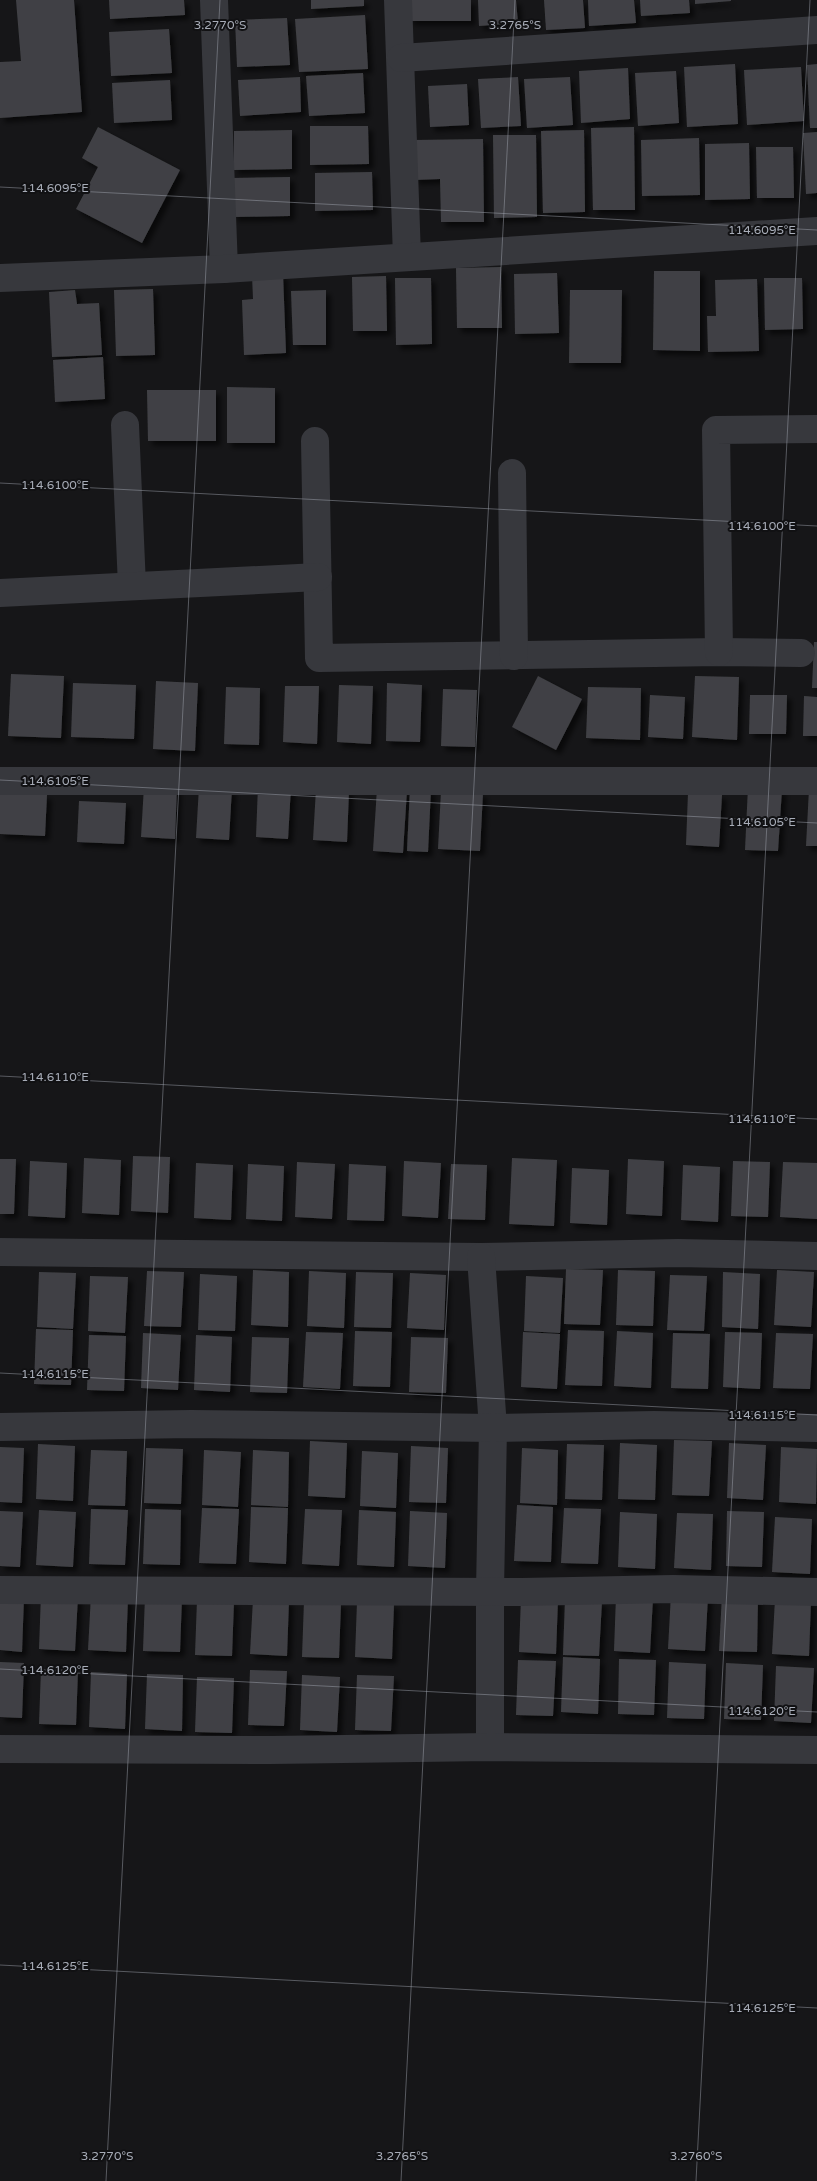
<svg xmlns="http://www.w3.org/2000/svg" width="817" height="2181" font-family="'Varela Round',sans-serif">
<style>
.building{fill:#404145;filter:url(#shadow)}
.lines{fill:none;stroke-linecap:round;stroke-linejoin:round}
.minor{stroke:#37383d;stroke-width:28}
.ticks{fill:none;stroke:#a8adb8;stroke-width:1;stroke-opacity:0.45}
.ticks-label{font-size:12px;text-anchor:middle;fill:#a8adb8;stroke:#111113;stroke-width:4;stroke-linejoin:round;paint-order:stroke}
</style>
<defs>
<filter id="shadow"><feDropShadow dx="4.5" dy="4.5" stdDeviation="2.5" flood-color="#0009"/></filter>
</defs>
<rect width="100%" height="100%" fill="#161618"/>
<g class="building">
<polygon points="16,0 74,0 82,112 0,118 0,62 21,61"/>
<polygon points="109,0 184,0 185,15 110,19"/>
<polygon points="311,0 364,0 364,6 311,9"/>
<rect x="409" y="0" width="62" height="21"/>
<polygon points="478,0 516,0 518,23 479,26"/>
<polygon points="544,0 583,0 585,28 546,30"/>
<polygon points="588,0 634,0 636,23 589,26"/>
<polygon points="640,0 689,0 690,13 641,16"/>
<polygon points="695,0 731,0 731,1 695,4"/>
<polygon points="365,15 368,69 299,72 295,19"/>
<polygon points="287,18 290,65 237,67 235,20"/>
<polygon points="169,29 172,73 111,76 109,32"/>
<polygon points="735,64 738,124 687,127 684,67"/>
<polygon points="817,64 817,128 810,128 807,65"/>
<polygon points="801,67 804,121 747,125 744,70"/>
<polygon points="628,68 630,119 581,123 579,71"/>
<polygon points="676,71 679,123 638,126 635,73"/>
<polygon points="363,73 365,113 309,116 306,76"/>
<polygon points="300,77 301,112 240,116 238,80"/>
<polygon points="518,77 521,126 481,128 478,79"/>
<polygon points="570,77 573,125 527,128 524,79"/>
<polygon points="170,80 172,120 114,123 112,83"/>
<polygon points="467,84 469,125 430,127 428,86"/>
<polygon points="310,126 368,126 369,164 310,165"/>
<polygon points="98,127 180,170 142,243 76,209 98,167 82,158"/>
<polygon points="634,127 635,210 593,210 591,128"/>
<polygon points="292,130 292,169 234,170 234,131"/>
<polygon points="584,130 585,212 543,213 541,131"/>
<polygon points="817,132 817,193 806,194 803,133"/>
<polygon points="493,135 536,135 537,217 494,218"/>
<polygon points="699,138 700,195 642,196 641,140"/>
<polygon points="483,139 484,222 441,222 440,179 414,180 414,140"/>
<polygon points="749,143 750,199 705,200 705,144"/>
<polygon points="756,147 793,147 794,198 757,198"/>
<polygon points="372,172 373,210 315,211 315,173"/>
<polygon points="290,177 290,216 233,217 232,178"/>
<polygon points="501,267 502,328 457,328 456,268"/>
<polygon points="654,271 700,271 700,351 653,350"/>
<polygon points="557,273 559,333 515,334 514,274"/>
<polygon points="283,274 286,353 244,355 242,300 253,299 252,275"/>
<polygon points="386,276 387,331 353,331 352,277"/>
<polygon points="395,278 431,278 432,344 396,345"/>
<polygon points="764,278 802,278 803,329 765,330"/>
<polygon points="757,279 759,351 708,352 707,316 716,316 715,280"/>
<polygon points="153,289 155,355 116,356 114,290"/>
<polygon points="75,290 77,304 99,303 102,355 52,357 49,292"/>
<polygon points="326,290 326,345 293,345 291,291"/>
<polygon points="570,290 622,290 621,363 569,363"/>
<polygon points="103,357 105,399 55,402 53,360"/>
<polygon points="227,387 275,388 275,443 227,443"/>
<polygon points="147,390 216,390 216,441 148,441"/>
<polygon points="814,642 817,642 817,688 812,688"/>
<polygon points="11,674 64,676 61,738 8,736"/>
<polygon points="538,676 582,699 556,750 512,727"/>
<polygon points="695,676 739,677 737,740 692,737"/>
<polygon points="156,681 198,683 195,751 153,749"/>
<polygon points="73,683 136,685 134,739 71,737"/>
<polygon points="387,683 422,685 420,742 386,741"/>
<polygon points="339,685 373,686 371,744 337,742"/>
<polygon points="285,686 319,686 317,744 283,742"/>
<polygon points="226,687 260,688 259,745 224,744"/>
<polygon points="588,687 641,688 640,740 586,738"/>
<polygon points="443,689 477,690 475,747 441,746"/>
<polygon points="650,695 685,697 683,739 648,737"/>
<polygon points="750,695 787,695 786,734 749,734"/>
<polygon points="804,696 817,697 817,736 803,736"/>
<polygon points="144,786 177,787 175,839 141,837"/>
<polygon points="258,786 291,787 288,839 256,837"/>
<polygon points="199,787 232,788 229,840 196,838"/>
<polygon points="748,787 782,789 778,851 745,850"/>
<polygon points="377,788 407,790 403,853 373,851"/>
<polygon points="410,788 431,789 428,852 407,851"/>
<polygon points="316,789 349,790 347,842 313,840"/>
<polygon points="809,789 817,789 817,846 806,846"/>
<polygon points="441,791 483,793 480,851 438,849"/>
<polygon points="0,793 47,795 45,836 0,834"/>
<polygon points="688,793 722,795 719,847 686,845"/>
<polygon points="79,801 126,803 124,844 77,842"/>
<polygon points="133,1156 170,1157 168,1213 131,1211"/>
<polygon points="84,1158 121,1160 119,1215 82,1213"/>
<polygon points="512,1158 557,1160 554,1226 509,1224"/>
<polygon points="0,1159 16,1159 14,1214 0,1214"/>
<polygon points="628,1159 664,1161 662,1216 626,1214"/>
<polygon points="30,1161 67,1163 65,1218 28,1216"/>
<polygon points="404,1161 441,1163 438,1218 402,1216"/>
<polygon points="733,1161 770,1162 768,1217 731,1216"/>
<polygon points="297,1162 335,1164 332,1219 295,1217"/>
<polygon points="783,1162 817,1163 817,1219 780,1217"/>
<polygon points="196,1163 233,1165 231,1220 194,1218"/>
<polygon points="248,1164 284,1166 282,1221 246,1219"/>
<polygon points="349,1164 386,1166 384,1221 347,1220"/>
<polygon points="451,1164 487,1165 485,1220 448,1219"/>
<polygon points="683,1165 720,1167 718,1222 681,1220"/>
<polygon points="572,1168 609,1170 607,1225 570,1223"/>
<polygon points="566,1269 603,1270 600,1325 564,1324"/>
<polygon points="253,1270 289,1272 288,1327 251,1325"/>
<polygon points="618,1270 655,1271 653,1326 616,1325"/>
<polygon points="777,1270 814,1272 811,1327 774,1325"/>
<polygon points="147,1271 184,1272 181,1327 144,1326"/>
<polygon points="309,1271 346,1273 344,1328 307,1326"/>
<polygon points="39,1272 76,1273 73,1329 37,1327"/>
<polygon points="356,1272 393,1273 391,1328 354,1327"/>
<polygon points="723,1272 760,1274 758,1329 722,1327"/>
<polygon points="410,1273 446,1275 444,1330 407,1328"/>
<polygon points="200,1274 237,1276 235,1331 198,1330"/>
<polygon points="670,1275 707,1276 704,1331 667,1330"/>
<polygon points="90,1276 128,1277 125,1333 88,1331"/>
<polygon points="526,1276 563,1278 560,1333 524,1331"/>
<polygon points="36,1329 73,1330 71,1385 34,1384"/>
<polygon points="568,1330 604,1331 602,1386 565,1385"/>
<polygon points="355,1331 392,1332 390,1387 353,1386"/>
<polygon points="617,1331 653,1333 651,1388 614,1386"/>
<polygon points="306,1332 343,1333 340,1389 303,1387"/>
<polygon points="523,1332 560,1334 557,1389 521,1387"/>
<polygon points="725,1332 762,1333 760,1389 723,1387"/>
<polygon points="143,1333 181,1335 178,1390 141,1388"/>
<polygon points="673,1333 710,1334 708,1389 671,1388"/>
<polygon points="776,1333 813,1334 810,1389 773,1388"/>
<polygon points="89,1335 126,1336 124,1391 87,1390"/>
<polygon points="196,1335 232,1337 230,1392 194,1390"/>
<polygon points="252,1337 289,1338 287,1393 250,1392"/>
<polygon points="411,1337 448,1338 446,1393 409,1392"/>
<polygon points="674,1440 712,1441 709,1496 672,1495"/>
<polygon points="310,1441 347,1443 345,1498 308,1496"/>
<polygon points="620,1443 657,1445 655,1500 618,1499"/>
<polygon points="729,1443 766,1445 763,1500 727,1498"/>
<polygon points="38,1444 75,1446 73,1501 36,1499"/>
<polygon points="567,1444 604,1445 602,1500 565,1499"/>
<polygon points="411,1446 448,1448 446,1503 409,1502"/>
<polygon points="0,1447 24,1448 22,1503 0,1502"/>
<polygon points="781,1447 817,1449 816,1504 779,1502"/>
<polygon points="146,1448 183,1449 181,1504 144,1503"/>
<polygon points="522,1448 558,1450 557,1505 520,1503"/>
<polygon points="91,1450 127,1451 125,1506 88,1505"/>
<polygon points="204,1450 241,1452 238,1507 202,1505"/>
<polygon points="253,1450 289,1452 288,1507 251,1505"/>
<polygon points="362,1451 398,1453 396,1508 360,1506"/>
<polygon points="517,1505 553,1507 551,1562 514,1561"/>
<polygon points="251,1507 288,1508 286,1564 249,1562"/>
<polygon points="202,1508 239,1509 236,1564 199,1563"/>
<polygon points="564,1508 601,1509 598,1564 561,1563"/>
<polygon points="91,1509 128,1510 125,1565 89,1564"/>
<polygon points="145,1509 181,1510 180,1565 143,1564"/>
<polygon points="305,1509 342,1510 339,1566 302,1564"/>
<polygon points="39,1510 76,1512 73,1567 36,1565"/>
<polygon points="359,1510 396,1512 394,1567 357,1565"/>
<polygon points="0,1511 23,1512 20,1567 0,1566"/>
<polygon points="410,1511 447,1513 445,1568 408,1566"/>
<polygon points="727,1511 764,1512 762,1567 726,1566"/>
<polygon points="620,1512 657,1514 655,1569 618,1567"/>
<polygon points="677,1513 713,1514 711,1570 674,1568"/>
<polygon points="775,1517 812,1519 810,1574 772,1572"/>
<polygon points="41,1594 78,1596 75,1651 39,1649"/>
<polygon points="671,1594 708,1596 705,1651 668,1649"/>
<polygon points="0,1595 24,1597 22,1652 0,1650"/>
<polygon points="91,1595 128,1597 126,1652 88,1650"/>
<polygon points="722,1595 758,1597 757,1652 719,1651"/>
<polygon points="145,1596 182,1597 180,1652 143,1651"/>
<polygon points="616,1596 653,1598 650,1653 614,1651"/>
<polygon points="521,1597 558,1599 556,1654 519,1652"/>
<polygon points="253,1599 289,1600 287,1656 250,1654"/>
<polygon points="775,1599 811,1600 809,1656 772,1654"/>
<polygon points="197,1600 234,1601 232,1656 195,1655"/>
<polygon points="565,1600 602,1601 599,1656 563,1655"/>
<polygon points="304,1601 341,1603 339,1658 302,1657"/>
<polygon points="357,1602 394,1604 392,1659 355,1657"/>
<polygon points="563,1657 600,1659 598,1714 561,1712"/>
<polygon points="619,1659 656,1660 654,1715 618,1714"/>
<polygon points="518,1660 556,1661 553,1716 516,1715"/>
<polygon points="0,1662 24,1663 22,1718 0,1717"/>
<polygon points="669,1662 706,1664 704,1719 667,1718"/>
<polygon points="726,1663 763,1665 761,1720 724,1719"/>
<polygon points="776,1666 814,1668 811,1723 774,1721"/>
<polygon points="41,1669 78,1670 76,1725 39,1724"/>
<polygon points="250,1670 287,1671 284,1726 248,1725"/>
<polygon points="91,1672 127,1674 125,1729 89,1727"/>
<polygon points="147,1674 183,1675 182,1731 145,1729"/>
<polygon points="302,1675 340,1677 337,1732 300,1730"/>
<polygon points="357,1675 394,1676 391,1731 355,1730"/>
<polygon points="197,1677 234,1678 232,1733 195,1732"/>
</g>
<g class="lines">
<g class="minor">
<polyline points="214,0 224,269"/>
<polyline points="398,0 407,257"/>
<polyline points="401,58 817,30"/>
<polyline points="0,278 224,269 817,231"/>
<polyline points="125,425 132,586"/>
<polyline points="315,441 319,658 719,652 801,653"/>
<polyline points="512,473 514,656"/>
<polyline points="0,593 318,577"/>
<polyline points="719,652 716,430 817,429"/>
<polyline points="0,781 817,781"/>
<polyline points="0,1252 481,1257 678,1253 817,1256"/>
<polyline points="481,1257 493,1428 490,1591 490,1747"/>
<polyline points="0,1427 191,1424 493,1428 654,1425 817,1428"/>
<polyline points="0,1590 522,1592 673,1589 817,1592"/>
<polyline points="0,1749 271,1750 490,1747 817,1750"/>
</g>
</g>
<path class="ticks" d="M0 187 817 230M0 483 817 526M0 780 817 823M0 1076 817 1119M0 1373 817 1415M0 1669 817 1712M0 1965 817 2008M106 2181 220 0M401 2181 515 0M696 2181 810 0"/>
<g class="ticks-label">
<text x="220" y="29">3.2770°S</text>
<text x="515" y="29">3.2765°S</text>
<text x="55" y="192">114.6095°E</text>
<text x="762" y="234">114.6095°E</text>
<text x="55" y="489">114.6100°E</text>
<text x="762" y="530">114.6100°E</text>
<text x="55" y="785">114.6105°E</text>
<text x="762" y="826">114.6105°E</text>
<text x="55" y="1081">114.6110°E</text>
<text x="762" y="1123">114.6110°E</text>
<text x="55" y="1378">114.6115°E</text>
<text x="762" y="1419">114.6115°E</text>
<text x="55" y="1674">114.6120°E</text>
<text x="762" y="1715">114.6120°E</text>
<text x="55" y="1970">114.6125°E</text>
<text x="762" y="2012">114.6125°E</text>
<text x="107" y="2160">3.2770°S</text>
<text x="402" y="2160">3.2765°S</text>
<text x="696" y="2160">3.2760°S</text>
</g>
</svg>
